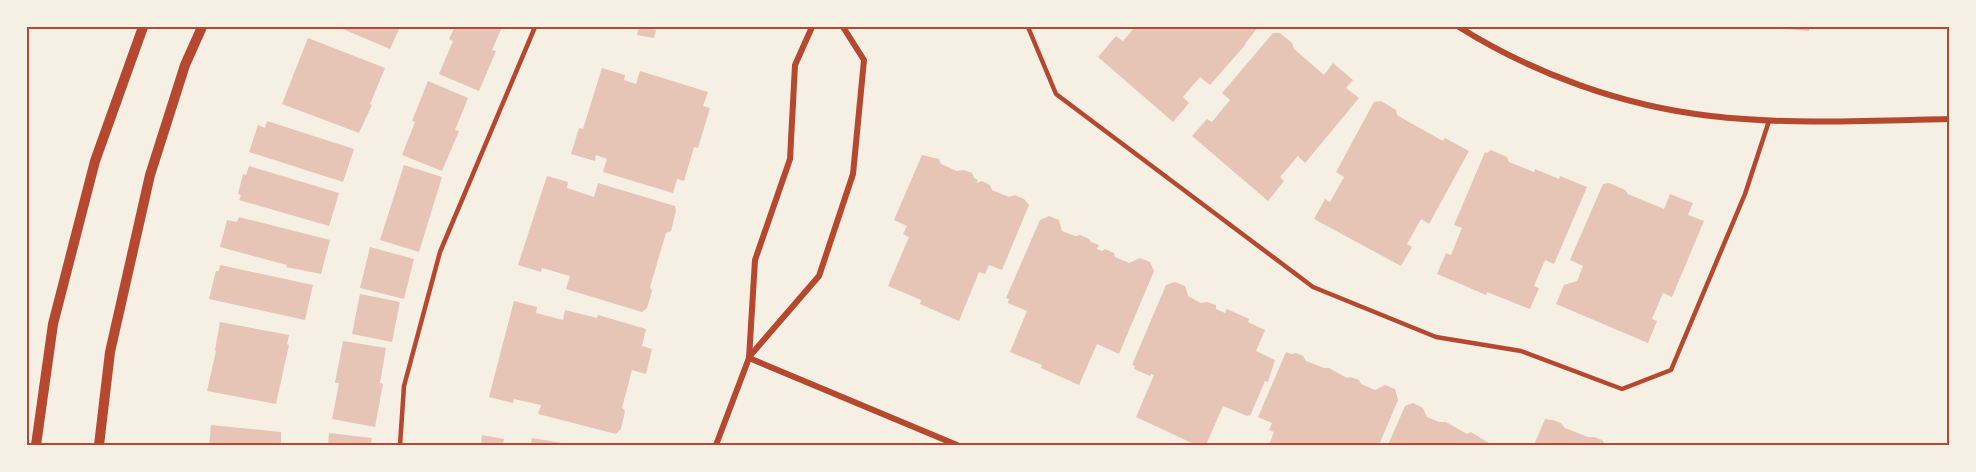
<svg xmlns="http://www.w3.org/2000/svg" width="1976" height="472" font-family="Karla,sans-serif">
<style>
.building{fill:#e6c5b7}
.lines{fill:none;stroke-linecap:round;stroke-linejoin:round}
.service{stroke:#b5482f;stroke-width:4.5}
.minor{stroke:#b5482f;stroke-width:6}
.tertiary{stroke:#b5482f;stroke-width:10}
.neatline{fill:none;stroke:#b5482f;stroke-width:2}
</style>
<rect width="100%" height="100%" fill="#f6efe4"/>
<g class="building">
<polygon points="338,27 400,27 390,49"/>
<polygon points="455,27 502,27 492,50 496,51 479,91 439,74 453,41 449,39"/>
<polygon points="639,27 656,30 654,38 637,35"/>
<polygon points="1135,27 1258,27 1245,44 1246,44 1210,85 1200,77 1183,97 1189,103 1173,122 1098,57 1116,36 1123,41"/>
<polygon points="1783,27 1810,27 1809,31 1783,29"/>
<polygon points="1273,33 1280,33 1292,43 1294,49 1324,75 1333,63 1353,80 1346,88 1359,98 1305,163 1298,156 1280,177 1284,181 1268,201 1192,136 1207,119 1212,122 1230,100 1222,93"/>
<polygon points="308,38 385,68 370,104 372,105 359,133 282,104"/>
<polygon points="602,68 625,75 624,80 636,84 640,71 708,92 703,106 710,108 698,148 694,147 684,181 677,179 673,193 603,172 607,159 596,155 595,161 571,154 579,128 583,129"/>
<polygon points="428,81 468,98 455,130 459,131 442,171 402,155 415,122 412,121"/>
<polygon points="1381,101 1396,110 1397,115 1407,121 1443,141 1445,138 1469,151 1429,224 1421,219 1407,244 1412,247 1401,266 1314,219 1325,199 1330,202 1344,177 1336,172 1374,102"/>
<polygon points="267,121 354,149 343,182 249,152 258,125 265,128"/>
<polygon points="1491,150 1507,157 1509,162 1534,172 1535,169 1559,179 1560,176 1587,187 1554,264 1545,260 1534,286 1539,288 1530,309 1487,292 1486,295 1437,274 1446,253 1451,255 1462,228 1454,225 1485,152 1487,153"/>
<polygon points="922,155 939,159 941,164 957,171 964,170 972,173 974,178 978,180 976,183 982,181 990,185 992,190 1009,197 1015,195 1024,199 1029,205 1002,270 989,265 985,274 979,272 959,321 920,304 921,300 888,286 909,237 903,234 907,226 894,220"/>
<polygon points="404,165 442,177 419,252 380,240"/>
<polygon points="249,166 339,193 329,226 239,200 241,195 238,194 243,174 246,175"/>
<polygon points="547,176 568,182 567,188 594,197 598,183 675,206 676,211 671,231 666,233 650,287 652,291 647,308 642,312 566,289 570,276 542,268 541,272 518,265"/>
<polygon points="1609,183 1625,190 1628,194 1664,209 1670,194 1693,203 1688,215 1704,221 1672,297 1663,293 1652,319 1657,321 1648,343 1556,304 1564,285 1577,281 1583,266 1570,260 1603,184"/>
<polygon points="1049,216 1059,220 1062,231 1075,236 1080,235 1089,239 1091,242 1099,245 1097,249 1102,251 1105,249 1114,253 1115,257 1129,263 1140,258 1150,262 1154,271 1119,354 1097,344 1079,385 1041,368 1042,365 1010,352 1027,311 1008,303 1009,299 1006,298 1040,220"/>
<polygon points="239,217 330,240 321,274 286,267 287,265 220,247 227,220 237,222"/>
<polygon points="370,247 414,259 404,299 360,288"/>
<polygon points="220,265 313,285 305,320 209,299 216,271 219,271"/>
<polygon points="1175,282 1185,286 1188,296 1201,303 1207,302 1216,305 1216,309 1225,313 1227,309 1249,319 1248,322 1265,330 1256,351 1275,360 1268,382 1265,381 1250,416 1248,415 1247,416 1223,406 1206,445 1196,445 1136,417 1154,375 1151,374 1150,376 1134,369 1135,366 1132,365 1166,285"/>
<polygon points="360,294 400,302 392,342 352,334"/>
<polygon points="514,301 537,307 536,313 563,320 565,310 597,318 598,315 646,329 642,346 652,349 646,374 632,370 622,408 625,411 621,429 616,434 538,414 541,405 514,399 513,403 489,397"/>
<polygon points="220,322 289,335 287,344 289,345 276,404 207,391 216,351 215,350"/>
<polygon points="343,341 386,348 380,383 383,384 375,427 332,419 339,383 335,383"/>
<polygon points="1286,352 1291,354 1296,353 1303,356 1306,361 1324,368 1329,368 1347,378 1351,377 1359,380 1361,384 1375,390 1385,385 1395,389 1398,400 1379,445 1269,445 1274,432 1269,430 1272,423 1258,417"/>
<polygon points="1413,403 1423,408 1427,417 1439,422 1446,422 1467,434 1471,432 1492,445 1388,445 1405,406"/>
<polygon points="1545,419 1553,420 1561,423 1565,428 1588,437 1594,437 1602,440 1606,445 1534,445"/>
<polygon points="211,425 281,432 281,445 209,445"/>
<polygon points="329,433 372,438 371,445 328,445"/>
<polygon points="482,435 504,439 503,445 481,445"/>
<polygon points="532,438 568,444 568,445 531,445"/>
</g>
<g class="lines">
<g class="service">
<polyline points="1028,27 1056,94 1313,287 1436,337 1521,351 1622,389 1671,370 1745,194 1769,121"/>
<polyline points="400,445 404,386 440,252 535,27"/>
</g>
<g class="minor">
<path d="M1459 27C1534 74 1623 106 1711 116 1790 125 1870 121 1949 119"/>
<polyline points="749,357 819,276 853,174 864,60 843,27"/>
<polyline points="749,358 957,445"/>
<polyline points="716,445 749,358 755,260 790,159 795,65 812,27"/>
</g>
<g class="tertiary">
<polyline points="36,445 53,324 95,161 143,27"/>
<polyline points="99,445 110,352 150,175 185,65 202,27"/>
</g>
</g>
<rect width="1976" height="472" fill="none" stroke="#f6efe4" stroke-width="57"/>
<rect x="28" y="28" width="1920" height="416" class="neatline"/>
</svg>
